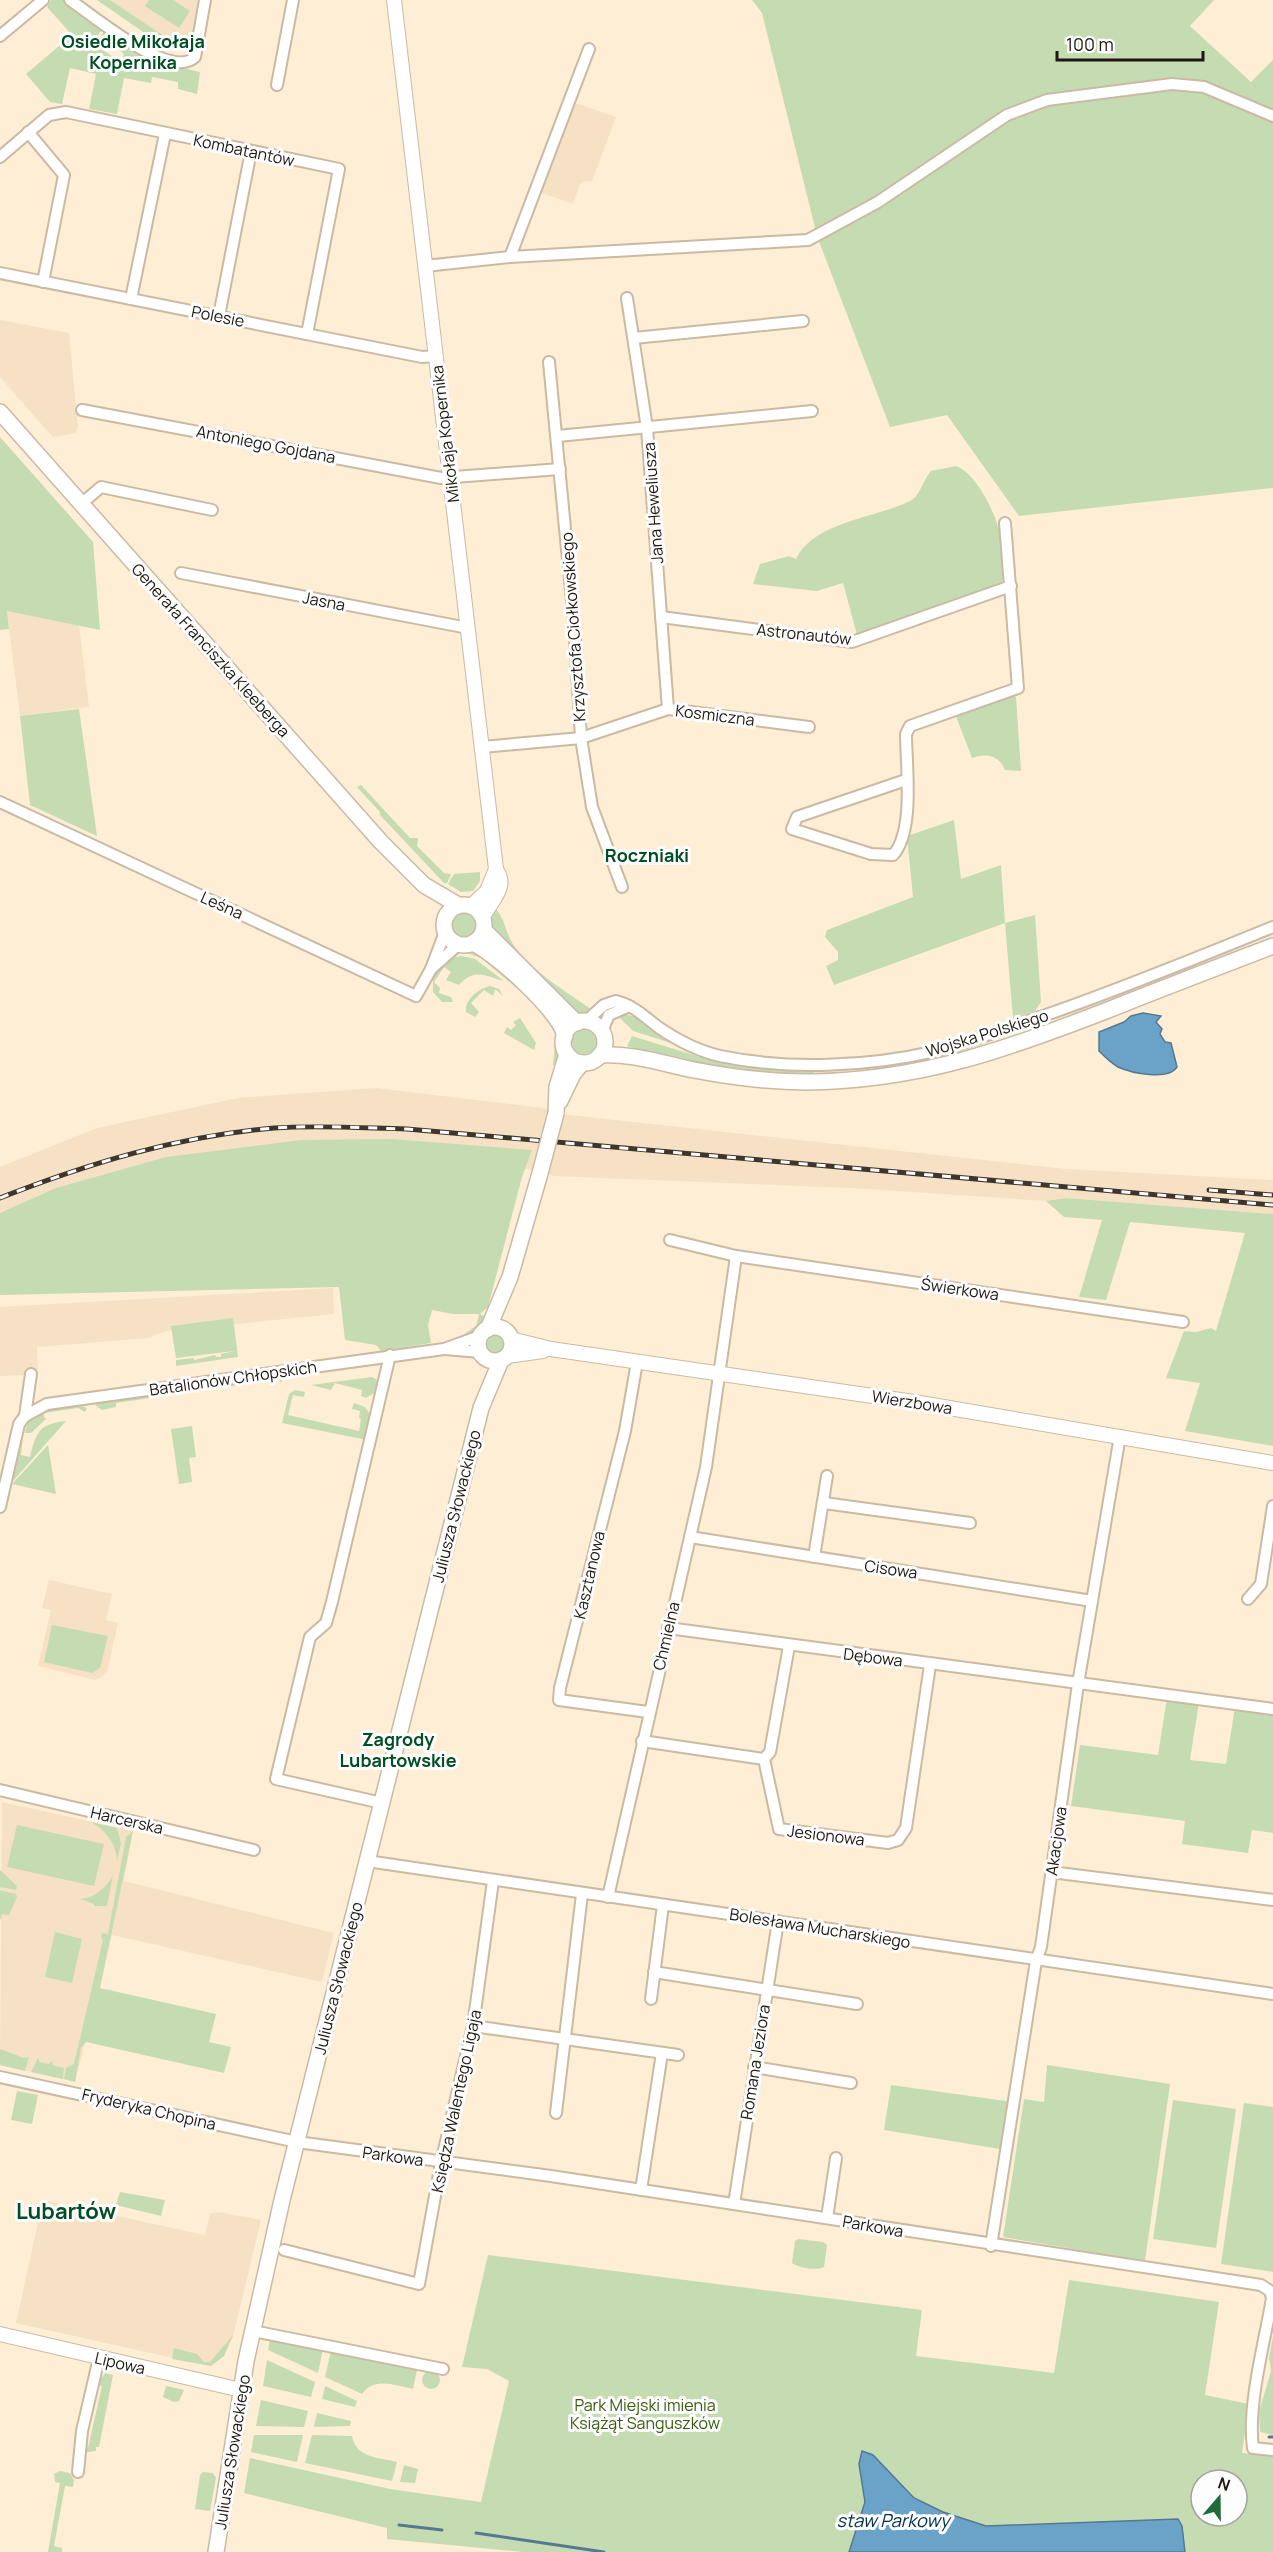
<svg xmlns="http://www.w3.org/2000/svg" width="1273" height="2552" font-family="Manrope,sans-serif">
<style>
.built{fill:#f6e1c4}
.green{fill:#c5dcb2;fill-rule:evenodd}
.water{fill:#6ba3c8;stroke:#547991;stroke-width:1.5}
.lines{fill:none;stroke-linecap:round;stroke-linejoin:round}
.stream{stroke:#547991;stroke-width:3}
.minor-casing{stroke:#cabaa3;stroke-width:14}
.tertiary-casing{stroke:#cabaa3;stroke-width:16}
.secondary-casing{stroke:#cabaa3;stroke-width:18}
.minor{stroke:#fff;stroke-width:10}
.tertiary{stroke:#fff;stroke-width:14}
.secondary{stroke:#fff;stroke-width:15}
.rail-casing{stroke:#3d362c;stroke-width:5}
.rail{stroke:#fdfdfd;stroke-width:3;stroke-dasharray:9;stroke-linecap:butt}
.secondary-bridge-casing{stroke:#cabaa3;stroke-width:18;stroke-linecap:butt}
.secondary-bridge{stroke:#fff;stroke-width:15}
.labels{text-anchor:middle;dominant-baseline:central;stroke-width:6;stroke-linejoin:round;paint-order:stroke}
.street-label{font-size:16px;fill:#1e1810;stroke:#fdfdfd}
.park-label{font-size:16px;fill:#385b0d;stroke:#fdfdfd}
.neighbourhood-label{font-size:18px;font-weight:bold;fill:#004e23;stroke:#fdfdfd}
.water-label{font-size:18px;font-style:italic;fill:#00304a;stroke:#fdfdfd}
.district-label{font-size:22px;font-weight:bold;fill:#004e23;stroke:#fdfdfd}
</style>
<rect width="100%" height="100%" fill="#feeed6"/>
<g class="built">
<polygon points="110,0 198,0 190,52 167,38"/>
<polygon points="572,102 616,117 592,181 581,182 573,204 539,192"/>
<polygon points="0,320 69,333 78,427 76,433 53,437 0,377"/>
<polygon points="7,611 79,625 89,707 20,716"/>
<polygon points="376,1088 543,1108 569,1115 1066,1169 1273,1180 1273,1214 1066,1198 1046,1201 852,1188 553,1176 527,1169 375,1164 0,1248 0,1167 97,1128 238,1098"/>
<polygon points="333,1288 334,1314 166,1331 148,1338 37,1347 38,1369 27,1375 0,1376 0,1307"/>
<polygon points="49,1580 112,1594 106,1620 118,1623 107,1672 102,1677 95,1680 38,1666 51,1610 42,1608"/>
<polygon points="2,1802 133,1831 124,1881 334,1933 322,1982 112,1935 75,2082 0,2065"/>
<polygon points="43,2200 205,2235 210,2214 219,2212 261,2220 233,2337 224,2356 211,2366 205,2365 16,2323"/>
</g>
<g class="green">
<polygon points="51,0 66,0 104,27 92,43 121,62 124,54 100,37 106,28 153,61 200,72 197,94 178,89 178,82 152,77 151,83 124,78 117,114 89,109 96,74 70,68 62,104 50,102 26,74 72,35 47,7"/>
<polygon points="97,0 110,0 167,38 159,43"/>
<polygon points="149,0 173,0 190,11 179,28 145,6"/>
<polygon points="752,0 1214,0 1190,26 1251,82 1273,60 1273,488 1019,516 947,415 890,427 817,236 762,13"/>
<polygon points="0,437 93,542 100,630 7,611 9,629 0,630"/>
<path d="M956 466C986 477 1017 558 1000 585L857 635 843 583 817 591 753 584 760 564 789 556 796 559C813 522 876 518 910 501 920 496 923 480 931 471Z"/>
<path d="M1008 695 1016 697 1021 771 1005 770C999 755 986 753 972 758L957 719 956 714Z"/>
<polygon points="79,709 97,836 30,805 20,716"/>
<polygon points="361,785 410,838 418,838 417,846 444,873 451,874 447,883 444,883 380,815 380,812 357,787"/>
<polygon points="954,820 961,879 1001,865 1005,923 1035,915 1041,1002 1035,1011 1013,1018 1005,923 834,985 826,966 838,960 838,952 825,937 827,930 913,897 907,836"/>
<polygon points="480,872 480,881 473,891 461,892 448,884 454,874"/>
<path d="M493 906C506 918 505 934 515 947 535 974 566 991 592 1010L578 1015 490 926Z"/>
<circle cx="464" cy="925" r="13"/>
<path d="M460 950C466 950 473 948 479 950 494 956 549 1011 556 1026 561 1037 562 1056 559 1067L553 1065 556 1031 545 1012 481 958 464 952 451 955Z"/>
<path d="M461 956 475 959 504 981C487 977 475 967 459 985L446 980 451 972 444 967 434 982 440 988 439 993 451 997 453 1002H442L433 992V977L446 959Z"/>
<path d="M490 986 499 989 503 996 495 989 493 996 484 990 471 1003 479 1012 475 1017 466 1012C464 1000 479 988 490 986Z"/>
<polygon points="624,1014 636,1017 683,1047 633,1031 620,1018 620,1015"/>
<polygon points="520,1018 536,1043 534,1050 504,1033 507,1027 511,1030 516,1025 513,1022"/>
<circle cx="584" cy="1042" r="12"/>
<path d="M632 1036 700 1057 701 1054 811 1067 816 1076C753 1075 686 1067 627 1046Z"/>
<polygon points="391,1139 532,1150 522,1177 488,1307 480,1314 487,1318 472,1333 460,1337 476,1326 479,1314 453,1314 432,1310 428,1325 431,1343 381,1351 376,1345 345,1340 339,1287 0,1295 0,1213 56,1188 166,1157 301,1140"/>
<polygon points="1066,1198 1273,1214 1273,1446 1185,1431 1200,1383 1166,1378 1184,1331 1196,1332 1211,1328 1216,1331 1245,1233 1130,1222 1106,1300 1079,1297 1102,1220 1064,1217 1046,1201"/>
<polygon points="233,1318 238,1357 176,1366 176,1360 193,1358 194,1360 215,1355 216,1357 221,1357 221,1354 235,1351 176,1358 171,1326"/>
<circle cx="496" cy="1344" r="11"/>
<polygon points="280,1376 283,1379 281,1383 279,1379 116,1403 116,1407 102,1410 95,1405 100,1402"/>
<polygon points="372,1377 379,1381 376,1392 366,1398 361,1396 362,1390 335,1383 331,1390 311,1385"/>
<polygon points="295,1390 305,1392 304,1397 293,1395 288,1415 359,1431 361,1419 359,1418 360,1411 352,1409 354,1403 365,1407 372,1417 367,1440 282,1423 289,1394"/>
<path d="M80 1405 87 1408 85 1412 78 1408 44 1413V1418H47L31 1433H25C28 1408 60 1408 80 1405Z"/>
<path d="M66 1421 13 1481 23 1435 21 1455 30 1457C36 1432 39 1424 66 1421Z"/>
<polygon points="192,1426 196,1457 189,1458 192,1482 179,1484 171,1429"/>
<polygon points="48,1445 56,1494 12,1484"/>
<polygon points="52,1625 108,1636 100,1668 92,1673 44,1662"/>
<polygon points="1167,1698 1199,1702 1190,1760 1226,1764 1235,1707 1273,1712 1273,1833 1252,1830 1248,1853 1182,1844 1185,1821 1071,1806 1080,1745 1158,1755"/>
<path d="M91 1822 117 1828 121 1843 117 1861C116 1843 106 1831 91 1822Z"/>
<polygon points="17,1825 104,1844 94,1886 7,1867"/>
<polygon points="133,1831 100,1988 216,2014 209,2042 231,2047 224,2073 86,2042 81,2048 75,2082 64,2079 66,2068 74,2064 103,1940 101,1938 102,1933 108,1934 126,1837"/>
<polygon points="0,1870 17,1886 16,1890 1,1887 0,1890 16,1894 17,1897 9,1915 2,1914 1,1919 0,1919"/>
<path d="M113 1875 107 1906H94V1904L80 1899C96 1897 105 1889 113 1875Z"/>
<polygon points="55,1932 82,1939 72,1983 45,1977"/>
<polygon points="0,2049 24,2058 29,2057 25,2071 0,2065"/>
<polygon points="38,2058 40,2062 48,2064 53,2061 52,2065 64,2068 63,2079 31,2072"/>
<polygon points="1047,2065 1170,2084 1145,2261 1003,2237 1024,2099 1044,2102"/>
<polygon points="891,2085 1013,2102 1006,2150 884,2130"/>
<polygon points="17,2091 38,2095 32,2124 11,2120"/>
<polygon points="1173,2100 1236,2109 1216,2248 1153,2239"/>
<polygon points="1244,2103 1273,2107 1273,2272 1221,2264"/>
<polygon points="120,2192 165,2200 161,2216 116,2205"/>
<path d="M798 2239 823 2242 827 2245 824 2267C816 2271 799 2268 792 2263L795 2241Z"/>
<path d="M488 2255 922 2310 916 2356 1054 2373 1069 2280 1219 2302 1205 2395 1249 2404 1242 2453 1273 2456V2552H523L387 2539V2528L244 2493 250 2458 390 2489 481 2502 509 2381 487 2369 462 2367ZM1201 2480H1237V2516H1201Z"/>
<polygon points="233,2335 224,2356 211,2366 172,2359 174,2348 197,2354 204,2362 210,2362"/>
<polygon points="1273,2336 1273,2435 1260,2432 1259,2412 1271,2371 1269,2358"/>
<polygon points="270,2339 323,2349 318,2373 268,2350"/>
<path d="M331 2351 413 2367 417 2370 413 2389C394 2385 374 2377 362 2394L325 2377Z"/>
<polygon points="267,2360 315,2382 311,2397 263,2386"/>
<circle cx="431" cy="2380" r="9"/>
<polygon points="105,2373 113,2375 99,2447 96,2447 96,2451 82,2453 82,2447 88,2448 102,2386 97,2385"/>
<polygon points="166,2386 184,2390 179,2401 174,2402 163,2397"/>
<polygon points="325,2386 357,2401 355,2407 322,2399"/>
<polygon points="261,2400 308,2411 304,2427 256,2426"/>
<polygon points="317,2413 351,2421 350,2426 314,2427"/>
<polygon points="254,2435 303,2435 297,2462 251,2452"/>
<path d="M312 2435 352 2436C356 2458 378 2457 397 2462L392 2481 305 2463Z"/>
<polygon points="404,2465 418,2469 415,2483 400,2482"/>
<polygon points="60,2471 70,2473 74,2480 73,2487 65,2486 54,2546 62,2548 62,2552 48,2552 60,2483 55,2482 54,2474"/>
<polygon points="203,2472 213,2473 216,2478 210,2511 195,2509 200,2475"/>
</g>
<g class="water">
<path d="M1143 1013 1161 1016 1156 1022 1162 1029 1160 1034 1165 1042 1171 1043 1177 1067C1169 1081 1131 1073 1118 1067 1111 1063 1105 1057 1099 1051V1032L1124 1022 1131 1016Z"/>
<polygon points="862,2451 873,2455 914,2498 943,2512 986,2526 1178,2519 1182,2526 1185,2552 849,2552 865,2502 859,2464"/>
</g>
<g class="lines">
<g class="stream">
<polyline points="1269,2437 1273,2437"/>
<polyline points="399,2525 442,2530"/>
<polyline points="476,2533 604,2552"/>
</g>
<defs>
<g id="minor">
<path d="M70 0C94 16 170 81 195 57L205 0"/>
<polyline points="0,36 43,0"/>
<polyline points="277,85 293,0"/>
<polyline points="28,132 64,175 43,282"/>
<polyline points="0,157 49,115 66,112 339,169 307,334"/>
<polyline points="510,257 589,49"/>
<polyline points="425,266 510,257 808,240 878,202 1007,115 1047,100 1172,84 1204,87 1273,116"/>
<polyline points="0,273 422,357 436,356"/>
<polyline points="627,298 647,428 668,709"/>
<polyline points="131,299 165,134"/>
<polyline points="219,316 251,151"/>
<polyline points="634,338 803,321"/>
<polyline points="549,362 574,622 581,738 592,807 622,887"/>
<polyline points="82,410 441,478 560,469"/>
<polyline points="558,436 812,411"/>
<polyline points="81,504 101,487 212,510"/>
<polyline points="181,573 468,628"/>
<polyline points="661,617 852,642 1011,586"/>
<polyline points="482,747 581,738 668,709 809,727"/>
<path d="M906 780 797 817 792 829 871 854 893 855C915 831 906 765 906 734L910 726 1018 688 1005 523"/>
<polyline points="0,802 416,996 431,969 445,932"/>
<polyline points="431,969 459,944"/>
<path d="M585 1022 604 1005 616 1001C633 1005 645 1017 658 1027 677 1040 698 1051 720 1056 788 1070 868 1067 936 1051 972 1042 1005 1028 1040 1017 1119 990 1196 958 1273 927"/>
<polyline points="602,1031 609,1015 629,1006"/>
<polyline points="670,1240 736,1256 1183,1322"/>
<polyline points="445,1349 480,1352"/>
<polyline points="637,1362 625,1431 560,1688 559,1700 648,1712"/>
<polyline points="25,1416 47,1404 444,1349 480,1336"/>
<polyline points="824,1503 970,1523"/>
<polyline points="0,1507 19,1424 25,1416 31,1374"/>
<polyline points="690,1537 1092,1601"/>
<polyline points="814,1557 827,1476"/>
<polyline points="1248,1599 1261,1584 1273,1506"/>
<polyline points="668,1628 1273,1709"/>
<polyline points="642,1741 764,1759"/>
<polyline points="764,1759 779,1829 888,1843 898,1840 906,1828 930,1665"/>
<polyline points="764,1759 770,1752 789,1646"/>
<polyline points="0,1790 254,1850"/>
<polyline points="382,1803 276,1779 310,1637 326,1623 332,1602 390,1355"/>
<polyline points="367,1861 1273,1994"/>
<polyline points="1051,1872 1273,1900"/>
<polyline points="608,1897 706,1467 736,1256"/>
<polyline points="654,1972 857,2004"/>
<polyline points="651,1999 663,1905"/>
<polyline points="473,2026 678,2055"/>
<polyline points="754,2067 851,2083"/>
<path d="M0 2077 297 2142 551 2176 1261 2285 1270 2291 1272 2298C1265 2341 1247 2405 1253 2448L1273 2450"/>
<polyline points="556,2113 582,1894"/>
<polyline points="641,2190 662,2053"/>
<polyline points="734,2204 778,1921"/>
<polyline points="827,2218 836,2158"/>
<polyline points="991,2246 1036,1961 1041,1947 1078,1684 1120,1436"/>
<polyline points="284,2250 419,2284 441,2163 473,2026 493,1881"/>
<polyline points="253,2331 443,2369"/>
<polyline points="78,2472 82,2431 99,2358"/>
</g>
<g id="tertiary">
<polyline points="394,0 496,869 487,891 471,906"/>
<path d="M483 917C490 902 508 888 497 871"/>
<polyline points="511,1339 551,1349 914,1402 1273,1463"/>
<polyline points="507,1356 543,1351"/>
<polyline points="0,2334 241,2390"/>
</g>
<g id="secondary">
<polyline points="0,412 381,842 424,885 458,905"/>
<circle cx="464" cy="925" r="20"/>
<polyline points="484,930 577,1023"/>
<path d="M473 943C496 954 560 1011 565 1036"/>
<circle cx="584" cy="1042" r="21"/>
<path d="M600 1055C632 1053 664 1064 694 1070 731 1077 769 1082 806 1082 919 1081 1005 1050 1108 1010 1163 988 1218 967 1273 946"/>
<polyline points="560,1101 573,1074 582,1063"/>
<polyline points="556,1113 557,1087 567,1054"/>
<circle cx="495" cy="1344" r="17"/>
<polyline points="488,1329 510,1277 539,1177"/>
<polyline points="216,2552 246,2361 282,2200 481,1408 501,1360"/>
</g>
</defs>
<use href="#minor" class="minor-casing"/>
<use href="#tertiary" class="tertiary-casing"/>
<use href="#secondary" class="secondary-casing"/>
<use href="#minor" class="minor"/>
<use href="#tertiary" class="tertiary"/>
<use href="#secondary" class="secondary"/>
<defs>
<g id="rail">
<polyline points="1209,1190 1273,1195"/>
<path d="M0 1198C89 1163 179 1136 274 1128 318 1125 363 1128 407 1129L1273 1205"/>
</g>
</defs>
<use href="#rail" class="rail-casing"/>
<use href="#rail" class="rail"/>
<defs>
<polyline id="secondary-bridge" points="539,1177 556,1113"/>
</defs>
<use href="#secondary-bridge" class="secondary-bridge-casing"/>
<use href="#secondary-bridge" class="secondary-bridge"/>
</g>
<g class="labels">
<g class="street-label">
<text transform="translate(244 150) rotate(12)">Kombatantów</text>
<text transform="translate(218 316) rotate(11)">Polesie</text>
<text transform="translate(445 434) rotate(-97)">Mikołaja Kopernika</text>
<text transform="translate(266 444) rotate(11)">Antoniego Gojdana</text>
<text transform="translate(653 503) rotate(-94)">Jana Heweliusza</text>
<text transform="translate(324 601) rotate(11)">Jasna</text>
<text transform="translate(573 627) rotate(-94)">Krzysztofa Ciołkowskiego</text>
<text transform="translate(804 634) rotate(6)">Astronautów</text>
<text transform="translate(211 650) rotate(48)">Generała Franciszka Kleeberga</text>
<text transform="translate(715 715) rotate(7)">Kosmiczna</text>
<text transform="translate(222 905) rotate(24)">Leśna</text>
<text transform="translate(987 1033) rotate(-17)">Wojska Polskiego</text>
<text transform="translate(960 1289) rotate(8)">Świerkowa</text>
<text transform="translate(233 1378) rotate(-8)">Batalionów Chłopskich</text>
<text transform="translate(912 1402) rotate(9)">Wierzbowa</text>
<text transform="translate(456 1506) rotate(-76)">Juliusza Słowackiego</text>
<text transform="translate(891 1569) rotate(8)">Cisowa</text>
<text transform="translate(589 1575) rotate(-77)">Kasztanowa</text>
<text transform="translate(666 1636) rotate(-77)">Chmielna</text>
<text transform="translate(873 1657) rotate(7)">Dębowa</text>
<text transform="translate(127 1820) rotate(13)">Harcerska</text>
<text transform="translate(826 1835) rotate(7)">Jesionowa</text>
<text transform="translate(1056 1841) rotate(-82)">Akacjowa</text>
<text transform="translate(820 1928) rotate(9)">Bolesława Mucharskiego</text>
<text transform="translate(338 1978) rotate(-76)">Juliusza Słowackiego</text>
<text transform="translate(755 2062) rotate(-81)">Romana Jeziora</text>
<text transform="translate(456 2101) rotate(-78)">Księdza Walentego Ligaja</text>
<text transform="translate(149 2109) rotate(13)">Fryderyka Chopina</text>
<text transform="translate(393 2156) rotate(8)">Parkowa</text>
<text transform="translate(873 2226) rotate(10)">Parkowa</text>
<text transform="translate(120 2363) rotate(13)">Lipowa</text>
<text transform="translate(232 2452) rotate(-81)">Juliusza Słowackiego</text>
</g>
<g class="park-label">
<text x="645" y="2405">Park Miejski imienia<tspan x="645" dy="18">Książąt Sanguszków</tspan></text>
</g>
<g class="neighbourhood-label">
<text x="133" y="41">Osiedle Mikołaja<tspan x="133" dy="21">Kopernika</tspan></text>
<text x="647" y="855">Roczniaki</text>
<text x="398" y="1739">Zagrody<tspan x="398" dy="21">Lubartowskie</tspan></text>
</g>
<g class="water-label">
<text x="893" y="2520">staw Parkowy</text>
</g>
<g class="district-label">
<text x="66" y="2211">Lubartów</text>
</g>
</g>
<g transform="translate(1219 2498) rotate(20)"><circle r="28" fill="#fdfdfd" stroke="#a4a19e" stroke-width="1.5"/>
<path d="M0-4.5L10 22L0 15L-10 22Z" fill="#1f6c3a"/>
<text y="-9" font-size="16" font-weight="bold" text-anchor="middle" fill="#1e1810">N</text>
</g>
<path d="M1057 51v9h146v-9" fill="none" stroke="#1e1810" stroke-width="3"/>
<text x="1066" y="51" font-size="18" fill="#1e1810" stroke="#fdfdfd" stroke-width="4.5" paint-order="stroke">100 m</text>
</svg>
